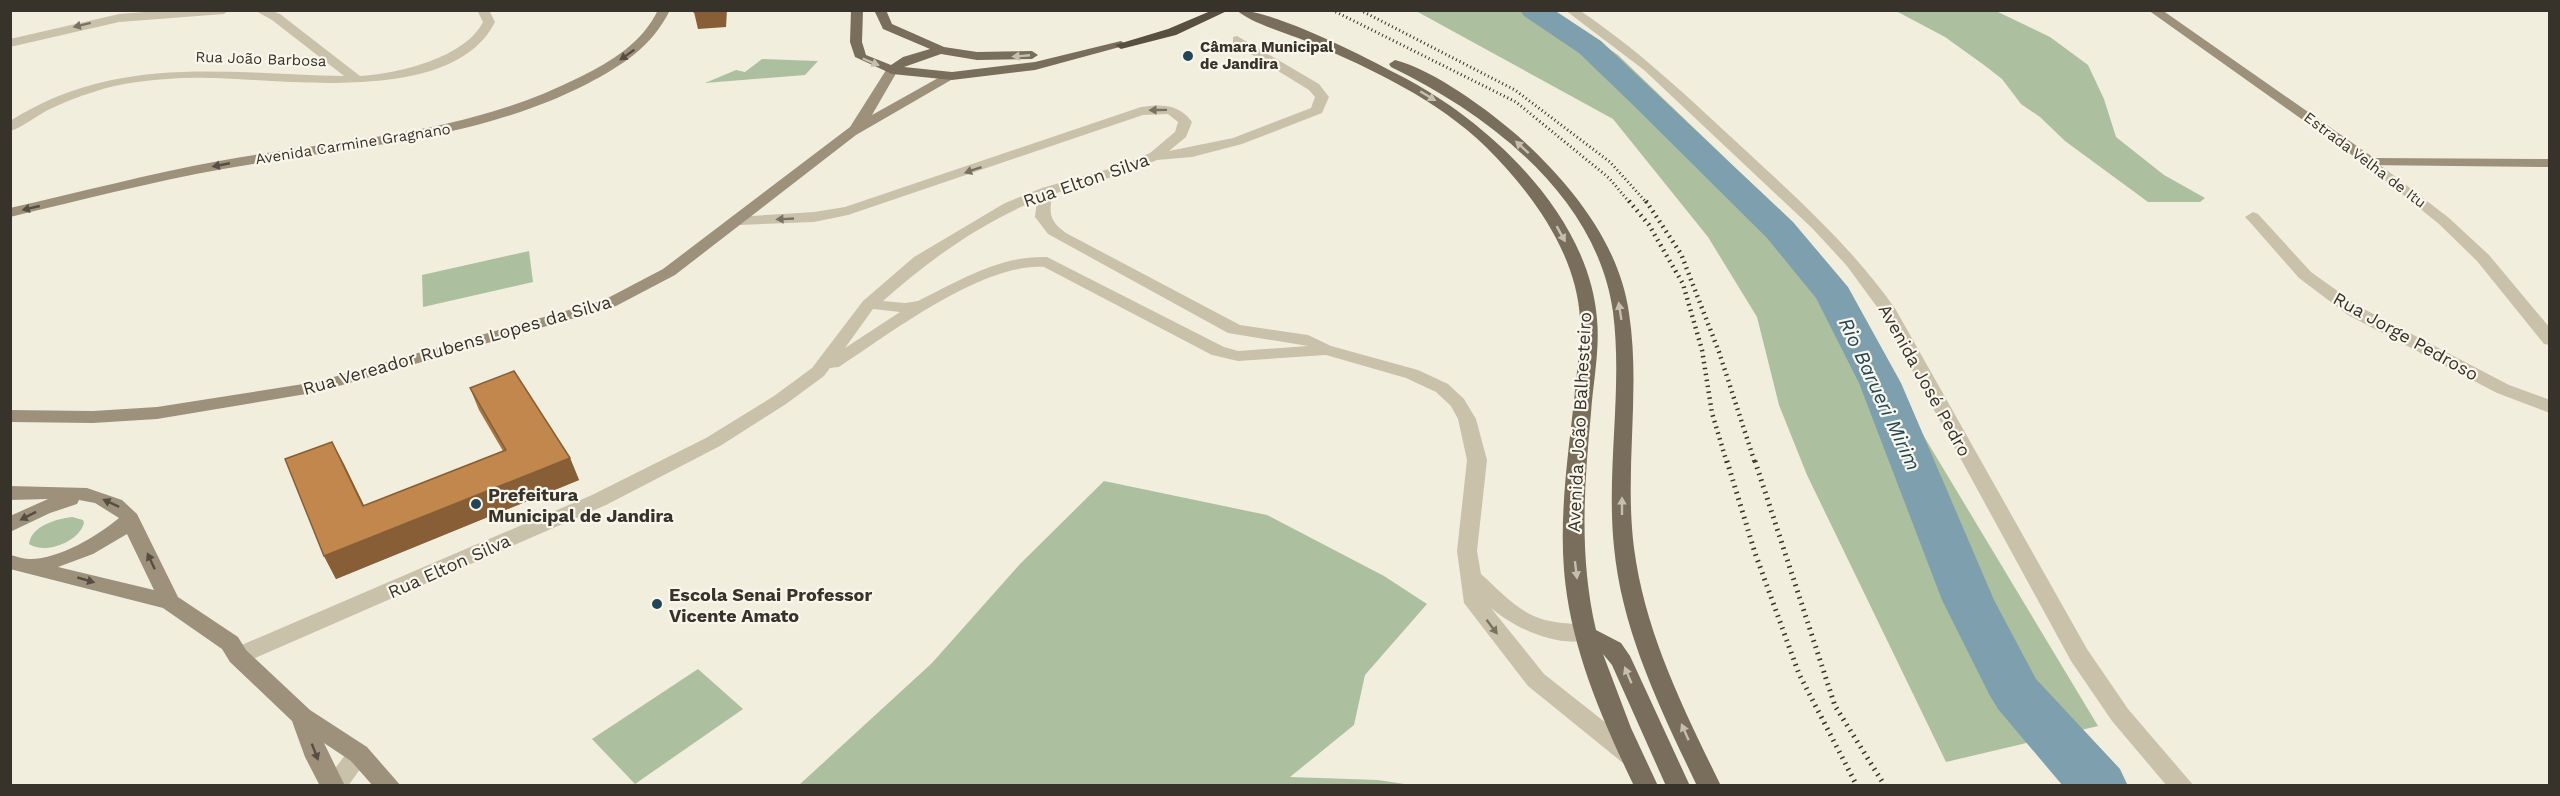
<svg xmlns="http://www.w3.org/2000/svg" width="2560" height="796" font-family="'Work Sans',sans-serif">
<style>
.green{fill:#acc09f}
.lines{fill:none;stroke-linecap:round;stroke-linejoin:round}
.river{fill:#7e9fae;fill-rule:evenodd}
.street{fill:#cac1aa;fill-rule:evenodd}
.secondary{fill:#9d917c;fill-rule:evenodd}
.primary{fill:#796d5b;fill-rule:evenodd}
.highway{fill:#584e41;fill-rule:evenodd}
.rail-far2{stroke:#37322a;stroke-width:3;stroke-dasharray:1 3;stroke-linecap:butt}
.rail-far1{stroke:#37322a;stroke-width:4.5;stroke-dasharray:1.5 4.5;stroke-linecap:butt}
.rail{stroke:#37322a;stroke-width:5;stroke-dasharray:1.5 5;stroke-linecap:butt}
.wall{fill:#a67442}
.shaded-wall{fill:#875e36}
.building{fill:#c1874d;stroke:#875e36;stroke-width:1.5}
.oneway{fill:#797264}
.oneway2{fill:#564e43}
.oneway3{fill:#c6bfb1}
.poi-dot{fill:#204658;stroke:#f9f6eb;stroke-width:2}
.labels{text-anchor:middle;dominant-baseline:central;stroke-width:4.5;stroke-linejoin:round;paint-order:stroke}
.far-poi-label{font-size:15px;font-weight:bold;fill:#37322a;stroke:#f9f6eb;text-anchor:start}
.far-street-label{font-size:15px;fill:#37322a;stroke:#f9f6eb}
.street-label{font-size:18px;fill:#37322a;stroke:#f9f6eb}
.poi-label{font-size:18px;font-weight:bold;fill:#37322a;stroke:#f9f6eb;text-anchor:start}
.water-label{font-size:20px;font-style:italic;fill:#204658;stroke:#f9f6eb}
</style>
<rect width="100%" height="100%" fill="#f2eede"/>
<g class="green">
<polygon points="1416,11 1554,11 1618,55 1721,154 1824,270 2098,726 1946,762 1807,475 1779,405 1757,317 1708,237 1613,119"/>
<polygon points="1896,11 1996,11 2050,37 2088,65 2104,99 2116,137 2164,175 2205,198 2200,202 2148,202 2065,141 2040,117 2021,104 2002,79 1984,65 1945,37"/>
<polygon points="762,59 818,61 805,75 705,83 736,70 745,72"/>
<polygon points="529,251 533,282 423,307 422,275"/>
<polygon points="1104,481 1267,515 1384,576 1427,604 1365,675 1354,725 1290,777 1378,780 1411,785 799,785 932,663 1020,564"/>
<path d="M72 517 83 520 84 523C79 542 45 555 29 544 31 526 56 519 72 517Z"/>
<polygon points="698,669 743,709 635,784 592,739"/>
</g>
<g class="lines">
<polygon class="river" points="1520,10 1554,10 1601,41 1793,222 1848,287 1901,383 1994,600 2036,679 2120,769 2128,786 2063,786 1998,709 1989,694 1942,600 1859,383 1816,298 1767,238 1632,104 1579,53 1524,16"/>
<g class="street">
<polygon points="171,10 229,10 224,14 119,22 10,47 10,39 119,14"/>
<path d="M254 10H270L280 14 360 76C397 74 465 58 483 22L477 10H489L495 22C453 106 285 79 210 78 185 77 161 79 137 82 107 86 78 96 50 109 37 115 24 127 10 131V121C117 53 226 74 344 76L272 20Z"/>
<path d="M1565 10H1579C1639 50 1690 99 1743 148 1798 199 1853 248 1896 310L2087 649 2128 709 2194 786H2167L2112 721 2071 661 1880 311 1847 266 1813 229 1644 70Z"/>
<path d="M1237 36 1319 84 1329 97 1322 113 1242 144 1192 157 1157 160 1129 172 1053 194C1048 213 1050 222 1066 233L1240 325 1308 335 1331 346 1418 370 1448 384 1464 399 1476 419 1487 460 1477 551 1481 574C1500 591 1520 614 1545 620 1561 624 1577 623 1592 627L1595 633 1592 639C1559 649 1516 629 1491 608L1544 674 1639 749 1643 756 1639 763 1631 766 1623 763 1528 686 1464 603 1457 551 1467 460 1458 419 1451 406 1436 392 1406 378 1326 355 1238 361 1212 355 1044 267C982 263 891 333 839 367L830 368 824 376 786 404 720 446 606 505 246 662 238 664 230 662 227 656 230 650 592 495 706 438 774 396 812 368 863 301 914 257 1005 203 1042 188 1119 166 1150 153 1175 132 1178 122 1168 114 1143 115 848 215 814 222 739 225 734 223 731 220 734 217 814 212 845 207 1141 107C1162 104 1179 104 1192 122L1186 137 1169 151 1233 138 1311 108 1315 97 1309 90 1233 43V37ZM1037 200 1035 217 1048 234 1228 333 1308 346 1238 351 1224 347 1047 257C1000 255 958 281 918 301L905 303 883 301C929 260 979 224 1037 200ZM873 309 900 312 845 348Z"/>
<polygon points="2371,158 2449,218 2489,255 2550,328 2550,345 2544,344 2477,261 2439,224 2366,165 2366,159"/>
<polygon points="2253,212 2258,214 2311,272 2360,307 2509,385 2550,400 2550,413 2497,393 2348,315 2299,278 2248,220 2245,217"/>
<polygon points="359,744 367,747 371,754 348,786 322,786 351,747"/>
</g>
<g class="secondary">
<path d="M658 10H670C652 47 621 66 587 84 473 142 346 147 223 169 151 182 81 200 10 217V208C80 192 149 174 219 161 345 138 463 136 580 77 612 61 642 43 658 10Z"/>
<polygon points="2148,10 2162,10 2374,158 2550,159 2550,167 2366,165"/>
<polygon points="892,66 898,70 872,115 947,73 957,73 958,76 856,135 675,275 616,306 318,392 157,419 93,423 10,422 10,410 93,411 157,407 316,382 604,300 663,269 850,127 888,67"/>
<path d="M10 486 87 488 122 500 137 514 178 597 238 637 246 650 310 710 367 747 401 786H373L351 761 324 743 345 786H320L305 757 292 721 230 662 222 649 163 608 10 569V555C16 556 23 559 29 559 57 560 98 536 119 518L95 503 79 500 77 504 50 513 10 532V516L48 499 10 500ZM127 534 154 590 58 567 93 554Z"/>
</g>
<g class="primary">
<polygon points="851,10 863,10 862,42 866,55 891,65 903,57 930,49 883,29 874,10 886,10 892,24 944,47 977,52 1032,51 1038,55 1032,59 977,60 941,54 904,67 952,72 1035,62 1121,41 1127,45 1035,70 952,80 892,74 855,57 850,42"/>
<path d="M1236 10C1275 10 1365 57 1403 77 1489 122 1589 215 1597 319 1600 350 1593 383 1591 413 1584 487 1579 557 1596 630L1621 643 1630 656 1690 786H1666L1612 665 1603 654 1631 728 1658 786H1634C1601 717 1570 646 1564 570 1559 507 1570 444 1576 381 1578 360 1582 339 1580 318 1576 252 1531 192 1486 147 1438 100 1372 69 1311 43 1289 34 1253 24 1236 10Z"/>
<path d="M1395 60C1434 70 1488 110 1518 136 1569 182 1619 242 1629 313 1641 391 1624 470 1634 548 1645 633 1684 710 1721 786H1697C1661 710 1622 632 1614 547 1606 469 1623 390 1613 312 1597 196 1488 114 1391 67L1389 64Z"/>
</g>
<polygon class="highway" points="1213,10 1229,10 1176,35 1121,49 1115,45 1168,29"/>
<g class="rail-far2">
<polyline points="1332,10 1516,102 1609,178 1630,203"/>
<polyline points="1360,10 1515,90 1610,162 1647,203"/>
</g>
<g class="rail-far1">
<polyline points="1629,201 1649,225 1683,284 1702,350 1712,413 1727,463"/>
<polyline points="1646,201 1681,254 1719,352 1755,463"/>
</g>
<g class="rail">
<polyline points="1727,461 1755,553 1799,674 1857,786"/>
<polyline points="1755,461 1835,706 1885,786"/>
</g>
</g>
<polygon class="wall" points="470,388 570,458 579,480 336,579 324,556 332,442 364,506 503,451 479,410"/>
<g class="shaded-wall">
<polygon points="711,10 727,10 726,27 698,29 694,12"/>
<polygon points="332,442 344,464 375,528 363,506"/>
<polygon points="570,458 579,480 336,579 324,556"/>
</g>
<g class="building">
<polygon points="694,10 711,10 694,12"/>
<polygon points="514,371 570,458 324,556 285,459 332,442 363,506 506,450 470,388"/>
</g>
<defs><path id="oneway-solid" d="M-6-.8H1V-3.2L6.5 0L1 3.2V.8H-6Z" transform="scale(1.5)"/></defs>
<g class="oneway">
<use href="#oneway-solid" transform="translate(82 25) rotate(166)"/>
<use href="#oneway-solid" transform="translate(1158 110) rotate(179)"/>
<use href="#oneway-solid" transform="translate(973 170) rotate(161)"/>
<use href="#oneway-solid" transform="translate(785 219) rotate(177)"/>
<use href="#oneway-solid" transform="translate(1492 627) rotate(53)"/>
</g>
<g class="oneway2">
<use href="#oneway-solid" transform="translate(627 55) rotate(145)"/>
<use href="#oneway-solid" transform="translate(221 165) rotate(169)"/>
<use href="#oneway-solid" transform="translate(31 208) rotate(167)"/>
<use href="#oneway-solid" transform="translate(111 503) rotate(-155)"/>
<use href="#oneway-solid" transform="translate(28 516) rotate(153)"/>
<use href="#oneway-solid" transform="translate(151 561) rotate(-115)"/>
<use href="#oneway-solid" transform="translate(86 580) rotate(16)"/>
<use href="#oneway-solid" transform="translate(315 752) rotate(69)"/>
</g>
<g class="oneway3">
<use href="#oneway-solid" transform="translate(1021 56) rotate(175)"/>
<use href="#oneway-solid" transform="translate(871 62) rotate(23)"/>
<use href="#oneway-solid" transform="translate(1428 96) rotate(31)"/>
<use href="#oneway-solid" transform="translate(1522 147) rotate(-138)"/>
<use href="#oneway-solid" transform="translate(1561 234) rotate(61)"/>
<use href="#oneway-solid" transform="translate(1620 311) rotate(-99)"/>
<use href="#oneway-solid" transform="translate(1622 506) rotate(-90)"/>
<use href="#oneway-solid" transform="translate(1576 570) rotate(83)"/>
<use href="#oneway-solid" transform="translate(1628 675) rotate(-113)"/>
<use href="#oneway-solid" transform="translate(1685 732) rotate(-114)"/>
</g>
<g class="poi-dot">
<circle cx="1188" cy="56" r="6"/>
<circle cx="476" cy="504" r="6"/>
<circle cx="657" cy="604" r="6"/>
</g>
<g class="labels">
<g class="far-poi-label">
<text x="1200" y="47">Câmara Municipal<tspan x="1200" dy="17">de Jandira</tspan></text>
</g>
<g class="far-street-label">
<text transform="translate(261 59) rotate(2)">Rua João Barbosa</text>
<text transform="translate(353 144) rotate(-9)">Avenida Carmine Gragnano</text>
<text transform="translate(2365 160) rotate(37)">Estrada Velha de Itu</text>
</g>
<g class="street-label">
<text transform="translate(1086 180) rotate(-19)">Rua Elton Silva</text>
<text transform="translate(2406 336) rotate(29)">Rua Jorge Pedroso</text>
<text transform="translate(457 345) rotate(-16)">Rua Vereador Rubens Lopes da Silva</text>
<text transform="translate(1925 380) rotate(61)">Avenida José Pedro</text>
<text transform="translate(1579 422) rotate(-87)">Avenida João Balhesteiro</text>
<text transform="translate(449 566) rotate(-24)">Rua Elton Silva</text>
</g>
<g class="poi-label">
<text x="488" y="494">Prefeitura<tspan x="488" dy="21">Municipal de Jandira</tspan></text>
<text x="669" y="594">Escola Senai Professor<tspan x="669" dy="21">Vicente Amato</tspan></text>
</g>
<g class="water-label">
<text transform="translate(1880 394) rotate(65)">Rio Barueri Mirim</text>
</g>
</g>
<rect width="2560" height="796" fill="none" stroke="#37322a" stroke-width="24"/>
</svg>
